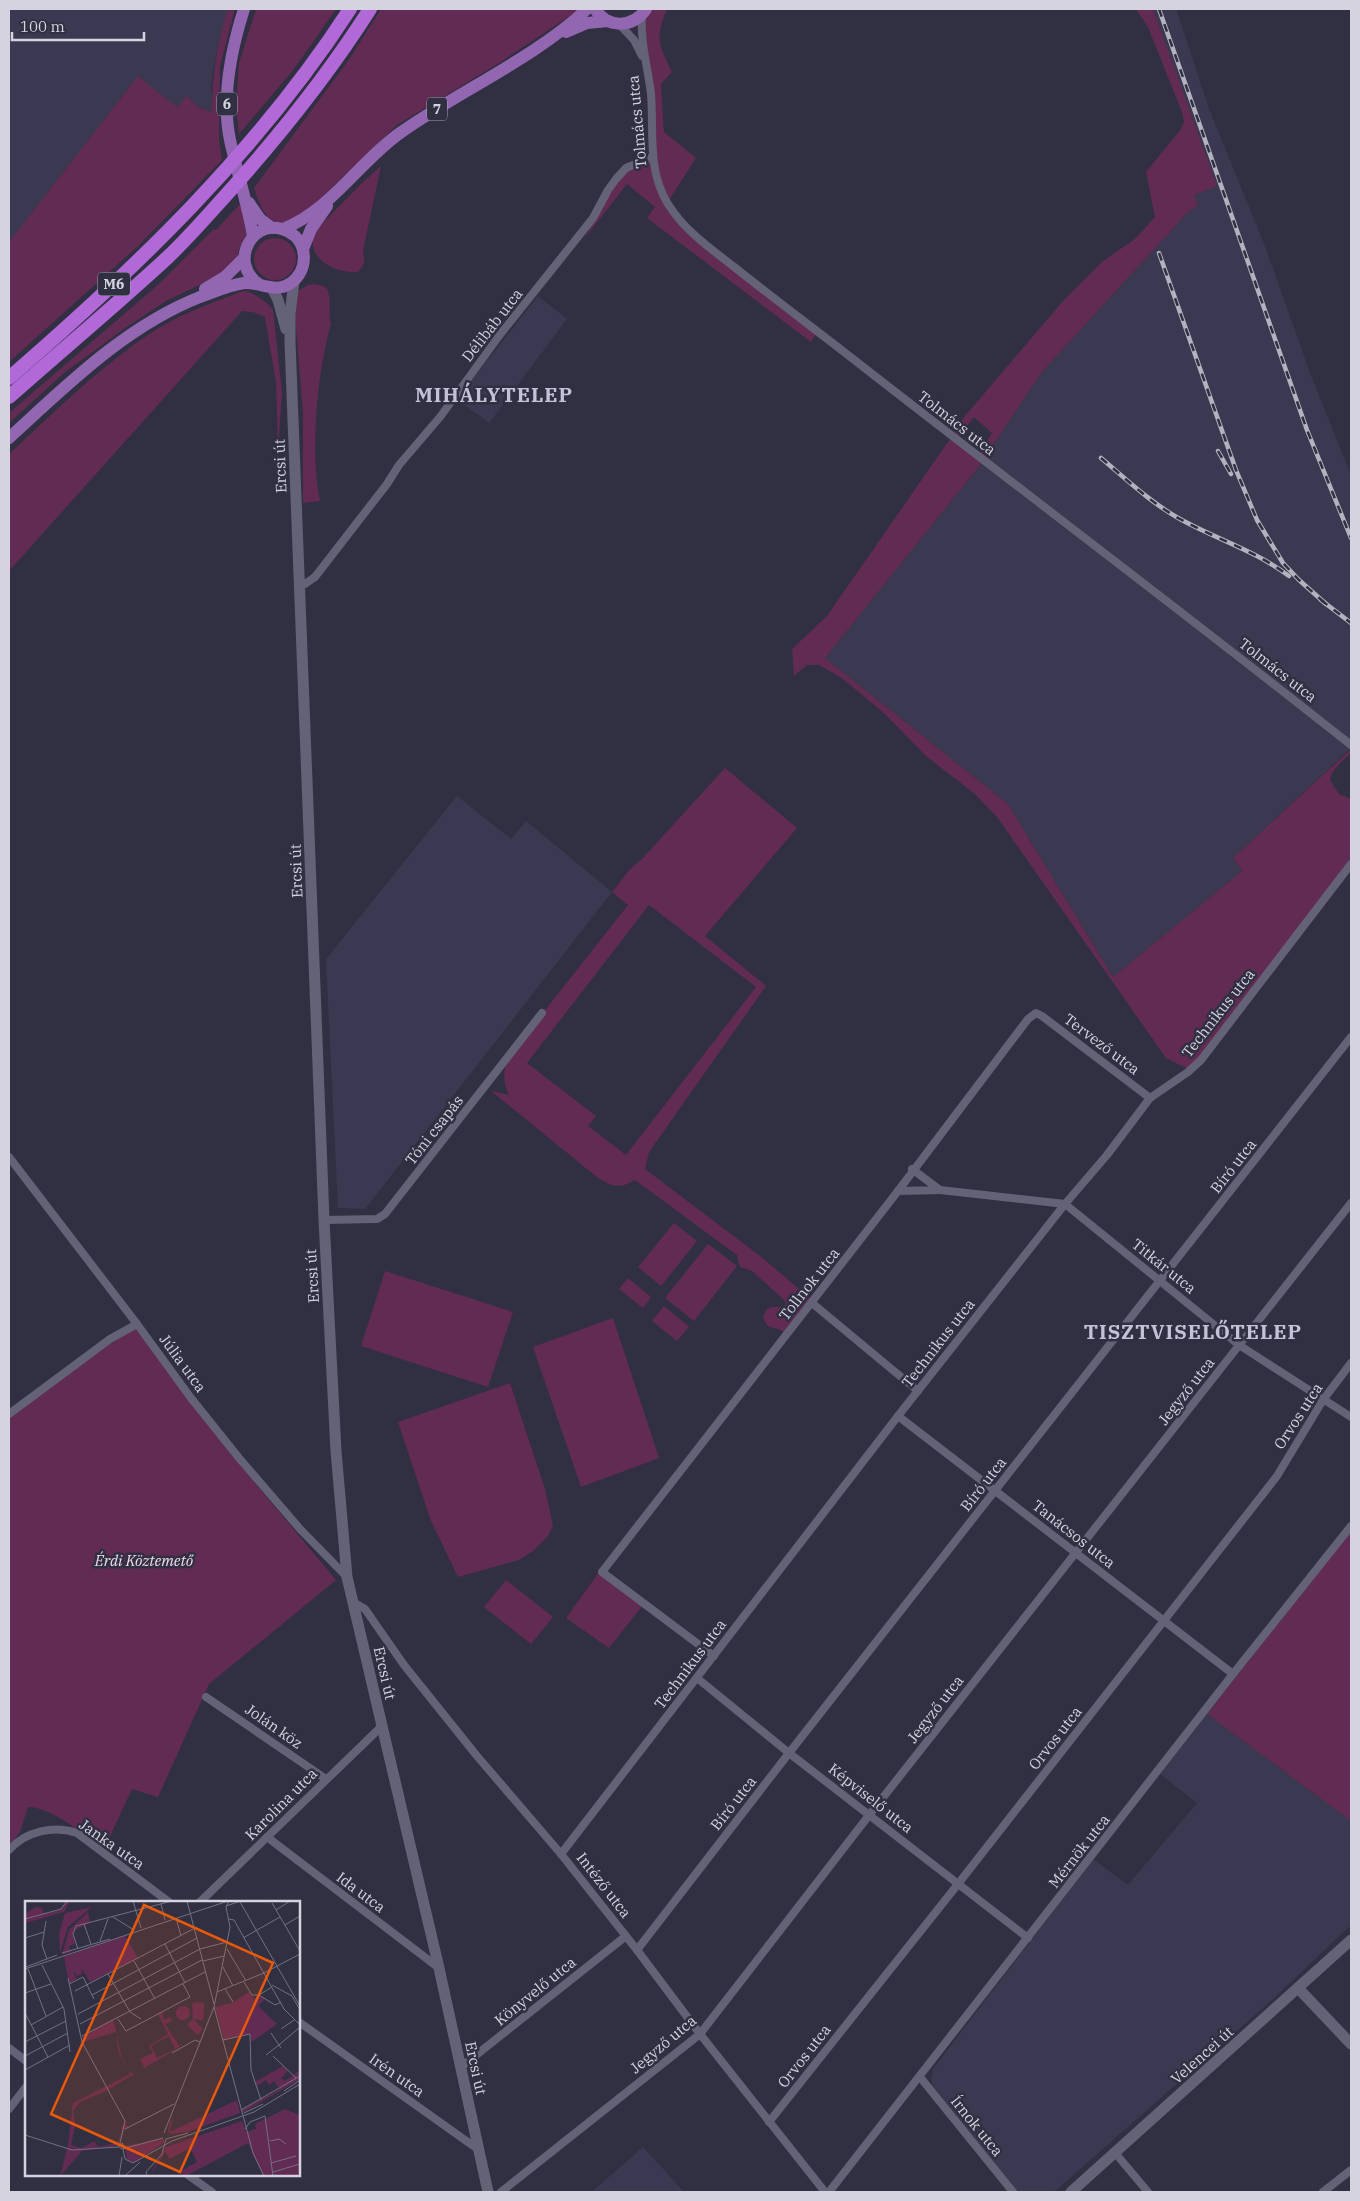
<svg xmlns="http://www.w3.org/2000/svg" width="1360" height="2201" font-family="'IBM Plex Serif',serif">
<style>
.built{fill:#3b3951}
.green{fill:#612b54;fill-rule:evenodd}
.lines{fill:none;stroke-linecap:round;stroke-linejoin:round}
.street{stroke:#636276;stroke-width:8}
.secondary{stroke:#636276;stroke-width:11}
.primary{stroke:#9266b1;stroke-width:12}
.highway{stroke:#b269d8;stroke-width:14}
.rail-casing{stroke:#b3b2bf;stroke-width:4.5}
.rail{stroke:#313042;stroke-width:2.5;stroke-dasharray:8;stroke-linecap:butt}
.labels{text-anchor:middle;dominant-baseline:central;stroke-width:5;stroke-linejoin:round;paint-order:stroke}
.shield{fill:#313042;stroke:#a3a2b0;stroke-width:1}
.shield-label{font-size:14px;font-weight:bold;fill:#d4d3df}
.street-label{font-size:15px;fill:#d4d3df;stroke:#313042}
.park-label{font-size:15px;font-style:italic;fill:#f2dceb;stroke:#313042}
.district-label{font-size:20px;font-weight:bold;letter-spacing:1px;fill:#c3c2d8;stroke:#313042}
.inset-road{fill:none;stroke:#727181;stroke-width:1}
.view{fill:#e8590c;fill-opacity:0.15;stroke:#e8590c;stroke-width:2.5}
.inset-edge{fill:none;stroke:#d4d3df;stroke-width:2.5}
</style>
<rect width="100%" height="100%" fill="#313042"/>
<g class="built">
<polygon points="9,9 228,9 214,64 211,87 213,112 198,107 187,96 177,107 138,76 9,242"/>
<polygon points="1153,9 1176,9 1209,109 1265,246 1312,378 1351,475 1351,748 1233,858 1242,871 1113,977 1008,804 825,658 977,469 1042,372 1189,211 1197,206 1194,195 1216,186"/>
<polygon points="538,296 567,319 489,423 457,399"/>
<polygon points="457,796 511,839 526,821 612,892 365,1209 338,1208 326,959"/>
<polygon points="1207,1714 1351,1821 1351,1925 1274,1998 1054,2192 1017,2192 934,2087 931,2080 933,2069 1093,1859 1128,1885 1197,1803 1160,1774"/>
<polygon points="643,2147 684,2192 592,2192"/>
</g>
<g class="green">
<path d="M228 9H235L220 66 219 139 222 160 138 246 9 362V242L138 76 177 107 187 96 198 107 212 112C212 74 217 45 228 9Z"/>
<polygon points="256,9 336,9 294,69 239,134 236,106 239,63"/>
<path d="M381 9H580L499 63 397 125 303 215C297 217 289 222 283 223 264 223 259 202 254 188L348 61Z"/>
<path d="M646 9H667C655 39 658 43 672 72L661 84 664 132 696 158 667 203 677 216 817 331 811 342 647 218 655 207 627 184 584 239 621 173 652 157 643 42Z"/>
<path d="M1136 9H1153L1217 186 1194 195 1198 206 1189 211 1042 372 977 469 825 658 1008 804 1113 977 1242 871 1233 858 1351 749V753C1343 761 1332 768 1330 780L1339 794 1351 799V858L1199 1059 1188 1069 1166 1058 997 817 975 794 926 756 884 713 842 678 819 665H807L794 676 792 649 827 616 950 439 953 438 957 427 965 416 1063 301 1103 261 1135 239 1155 217 1146 172 1181 129 1184 122 1182 112 1148 27ZM974 417 992 433 978 457 956 440Z"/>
<path d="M381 166 363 251C365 260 365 265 358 272 335 274 304 258 315 231L363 182Z"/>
<polygon points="241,203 246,235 239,249 237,260 222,274 166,301 125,328 64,373 9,423 9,413 159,284 214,229 216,230"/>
<circle cx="275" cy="259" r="21"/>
<path d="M315 284 326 287C333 299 327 311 331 324 317 372 310 452 320 501L303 503V412L294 304 298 291 308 285Z"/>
<path d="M246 291C257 295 266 301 273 310L282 393 278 449 276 383 265 317 253 312 242 311 9 571V454C55 412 101 365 154 331 180 314 212 303 240 292Z"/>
<path d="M725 768 797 828 705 936 766 986 649 1152 645 1169 760 1256 810 1298 784 1332C774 1324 770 1334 763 1317L767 1309 772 1307H781L786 1304 784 1300 752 1271 740 1267 737 1255 635 1180C619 1189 614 1187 598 1178L491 1091 509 1095C502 1080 503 1071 509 1056L628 905 612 892 630 869 642 859ZM649 905 756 987 626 1155 588 1126 596 1116 527 1063Z"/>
<polygon points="674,1223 697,1241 661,1286 638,1267"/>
<polygon points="708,1244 737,1266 694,1321 665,1298"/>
<polygon points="385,1271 513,1312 488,1387 361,1346"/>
<polygon points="628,1278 651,1297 643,1308 619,1289"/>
<polygon points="664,1306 689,1327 677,1341 652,1321"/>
<polygon points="613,1318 659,1458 581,1487 533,1347"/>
<path d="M135 1328 229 1452 336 1580 209 1684 158 1797 132 1789 104 1849C84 1835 52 1807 28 1807L20 1832 9 1846V1418L110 1344Z"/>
<polygon points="510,1383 545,1489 553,1526 548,1536 533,1551 519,1560 458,1577 431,1521 398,1422"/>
<polygon points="1351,1531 1351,1821 1207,1714"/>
<polygon points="600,1571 643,1605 609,1648 566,1618"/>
<polygon points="506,1580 553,1617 531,1644 484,1607"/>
</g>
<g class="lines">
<g class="street">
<path d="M642 15C640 42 648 68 651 94 654 132 647 170 668 204 684 230 710 248 733 266 768 294 804 321 839 348 1009 481 1182 611 1351 745"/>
<polyline points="619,24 634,40 642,56"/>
<polyline points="300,584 305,584 315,577 387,484 399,465 440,417 499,336 593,218 608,190 616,179 626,168 652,157"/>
<polyline points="9,1157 137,1324 191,1398 239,1458 300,1529 347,1577"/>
<polyline points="940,1190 1065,1204 1239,1345 1351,1417"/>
<polyline points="898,1191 940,1190 912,1169"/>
<polyline points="324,1220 377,1219 385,1214 542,1013"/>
<polyline points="812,1303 918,1391"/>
<polyline points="9,1414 110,1339 137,1324"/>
<polyline points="898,1416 1233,1674"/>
<polyline points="353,1602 365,1609 404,1665 477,1756 561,1854 637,1950 700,2034 825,2192"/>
<polyline points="714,1656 602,1572 898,1191 1028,1019 1036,1013 1042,1016 1150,1098"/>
<polyline points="697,1678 789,1753 1028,1938"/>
<polyline points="206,1697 326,1779"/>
<polyline points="267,1837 439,1968"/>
<path d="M9 1850C26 1831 54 1825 77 1833L169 1902"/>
<polyline points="561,1854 898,1416 1065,1204 1107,1155 1150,1098 1188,1072 1201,1060 1351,864"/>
<polyline points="200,1902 382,1726"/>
<polyline points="637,1950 789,1753 1351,1037"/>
<polyline points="299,2022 479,2150"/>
<polyline points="9,2048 26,2061"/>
<polyline points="461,2067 626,1936"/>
<polyline points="920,2077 1013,2192"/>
<polyline points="9,2109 26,2087"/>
<polyline points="769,2122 958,1884 1277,1476 1323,1400 1351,1363"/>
<polyline points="1116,2154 1148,2192"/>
<polyline points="188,2175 212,2192"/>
<polyline points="501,2192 700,2034 870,1814 1351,1203"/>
<polyline points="829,2192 1233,1674 1351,1526"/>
<polyline points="1323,2192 1351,2170"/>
</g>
<g class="secondary">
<polyline points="294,281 290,314 290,342 324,1220 336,1451 347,1577 439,1968 488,2192"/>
<polyline points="272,288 278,300 286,329"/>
<polyline points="1298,1988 1351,2044"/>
<polyline points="1071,2192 1351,1940"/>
</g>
<g class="primary">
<path d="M244 9C231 50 221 97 230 140 237 173 248 204 253 237"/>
<path d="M595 9C608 29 633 28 646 9"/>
<polyline points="566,32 587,23 608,21"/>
<polyline points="249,203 260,219 272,228"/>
<path d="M283 229C331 210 359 162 400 133 459 91 535 58 587 9"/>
<polyline points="303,249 311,229 327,206"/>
<polyline points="205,289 225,277 244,258"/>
<path d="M9 438C67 385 126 326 200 297 214 292 229 285 244 283 261 282 275 294 291 283 309 270 308 242 289 232 254 213 226 263 260 285"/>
</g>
<g class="highway">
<path d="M9 378C136 268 258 151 350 9"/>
<path d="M9 397C62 350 116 305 168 257 189 237 208 215 227 194 280 135 328 75 370 9"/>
</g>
<defs>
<g id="rail">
<polyline points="1159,9 1307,430 1351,538"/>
<polyline points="1159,253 1236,470 1257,520 1283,563 1299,580 1326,604"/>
<polyline points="1218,451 1231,474"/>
<path d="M1101 458C1126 479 1151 503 1180 519 1216 539 1256 551 1289 576"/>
<polyline points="1321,600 1351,623"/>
</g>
</defs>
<use href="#rail" class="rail-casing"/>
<use href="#rail" class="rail"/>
</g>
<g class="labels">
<g class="shield">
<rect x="217" y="92.5" width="20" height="23" rx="4"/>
<rect x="427" y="97.5" width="20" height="23" rx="4"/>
<rect x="98" y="272.5" width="32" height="23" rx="4"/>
</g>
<g class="shield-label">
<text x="227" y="104">6</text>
<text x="437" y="109">7</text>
<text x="114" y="284">M6</text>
</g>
<g class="street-label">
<text transform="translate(637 122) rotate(-95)">Tolmács utca</text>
<text transform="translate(492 325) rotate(-52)">Délibáb utca</text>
<text transform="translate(957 423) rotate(38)">Tolmács utca</text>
<text transform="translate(280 466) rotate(-92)">Ercsi út</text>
<text transform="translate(1278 670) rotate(38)">Tolmács utca</text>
<text transform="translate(296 871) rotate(-92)">Ercsi út</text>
<text transform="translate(1218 1013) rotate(-52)">Technikus utca</text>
<text transform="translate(1102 1044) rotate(37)">Tervező utca</text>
<text transform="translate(434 1130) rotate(-52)">Tóni csapás</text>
<text transform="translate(1233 1166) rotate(-52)">Bíró utca</text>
<text transform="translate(1164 1266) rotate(39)">Titkár utca</text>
<text transform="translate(312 1276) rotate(-93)">Ercsi út</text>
<text transform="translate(809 1284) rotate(-52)">Tollnok utca</text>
<text transform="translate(938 1343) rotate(-52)">Technikus utca</text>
<text transform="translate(183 1363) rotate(54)">Júlia utca</text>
<text transform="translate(1186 1391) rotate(-52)">Jegyző utca</text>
<text transform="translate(1298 1416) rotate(-57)">Orvos utca</text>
<text transform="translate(983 1484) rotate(-52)">Bíró utca</text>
<text transform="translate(1074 1534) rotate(38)">Tanácsos utca</text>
<text transform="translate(690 1664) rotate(-53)">Technikus utca</text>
<text transform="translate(385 1673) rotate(77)">Ercsi út</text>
<text transform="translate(935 1709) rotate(-52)">Jegyző utca</text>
<text transform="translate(274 1726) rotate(35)">Jolán köz</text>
<text transform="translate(1055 1738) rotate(-52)">Orvos utca</text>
<text transform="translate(871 1798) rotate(38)">Képviselő utca</text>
<text transform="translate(733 1803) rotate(-52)">Bíró utca</text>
<text transform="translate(281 1804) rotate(-45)">Karolina utca</text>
<text transform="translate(112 1844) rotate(35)">Janka utca</text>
<text transform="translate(1079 1851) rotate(-52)">Mérnök utca</text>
<text transform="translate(604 1885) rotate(52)">Intéző utca</text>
<text transform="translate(361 1892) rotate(37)">Ida utca</text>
<text transform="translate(535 1991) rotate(-39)">Könyvelő utca</text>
<text transform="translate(663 2044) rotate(-40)">Jegyző utca</text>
<text transform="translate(1202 2055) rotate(-42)">Velencei út</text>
<text transform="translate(804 2056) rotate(-52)">Orvos utca</text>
<text transform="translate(476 2068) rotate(78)">Ercsi út</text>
<text transform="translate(397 2075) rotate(35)">Irén utca</text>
<text transform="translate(977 2126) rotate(51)">Írnok utca</text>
</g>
<g class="park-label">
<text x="144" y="1560">Érdi Köztemető</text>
</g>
<g class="district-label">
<text x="494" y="394">MIHÁLYTELEP</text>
<text x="1193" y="1331">TISZTVISELŐTELEP</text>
</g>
</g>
<g transform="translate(25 1901)">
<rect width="275" height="275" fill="#313042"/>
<path d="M42 0H45L39 11 0 22V13L10 6 17 7 19 13 36 9ZM67 6 43 26 35 52 34 32 40 12ZM63 11 65 22 48 30 50 43 44 45 46 51 37 54 44 29ZM100 34 113 57 65 81 57 68V73L52 75 49 70 51 78 54 77 44 82 39 56ZM224 91 229 98 234 95 240 98 233 105 252 123 227 141 225 133 199 139 190 106 207 102ZM172 101 179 102V108L178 119 168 118 178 128 173 134 162 124 168 118 167 102ZM151 112a7 7 0 1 1 14 0a7 7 0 1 1-14 0ZM137 111 139 119 145 116 147 119 141 123 138 120 155 146 119 167 115 158 128 152 124 145 143 133 133 113ZM144 135 150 148 132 157 126 145ZM88 119 89 121 96 154 104 171 109 173 81 190 55 201 48 210 50 226 46 244 57 247 69 240 74 246 92 242 98 230 96 226 101 223 93 204 103 226 110 223 100 228 92 245 57 250 35 275 43 244 48 202 105 173 94 152 91 131 58 141 57 135ZM258 165 263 170 256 177 260 180 275 169V178L217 212 216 209 255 188 249 180 244 184 241 179 232 185 230 181ZM212 199 215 212 162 231 145 233 143 230 145 222 148 216 145 231ZM260 208 275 214V275H238L223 242 161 275 154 271 172 261 165 247 145 258 140 251 128 271 127 270 141 246 217 220 221 231 231 228 230 223ZM139 238V242L109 261 102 260 100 245Z" fill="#612b54" fill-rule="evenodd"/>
<path class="inset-road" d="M108 0 116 27M162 0 189 103M215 1 275 105M247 2 275 50M136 3 140 19M201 5 216 0M251 9 265 0M88 16 109 29M151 17 156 35M0 18 36 8 42 0M204 18 209 19 259 108 275 124M21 20 17 44 22 58M59 23 66 43M260 24 275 15M0 37 19 31M218 37 255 16M75 40 83 18M140 43 160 82M53 48 48 33 51 25 147 0M202 48 221 80M37 52 85 38M109 60 130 98M178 60 199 55M17 64 39 108 45 151M1 66 32 54M198 66 208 85M0 68 203 0M3 68 21 115M83 73 105 111 116 118M43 77 57 141 100 220 95 242M219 81 227 94H234L250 104 256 101M44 83 58 76 69 98M247 84 267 95 275 109M200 88 208 101M50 90 170 27M192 91 239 72 275 53M0 92 26 83M67 94 172 37M234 94 247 86M189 106 228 252 239 275M0 112 23 156M53 113 175 48 202 41M93 118 101 130 165 96 158 83M55 123 177 59M6 124 38 106M256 128 269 119M246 132 256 147M57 135 180 71M198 139 225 133 226 169 236 199M0 141 41 120M254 144 275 126M147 152 170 139 175 141M241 154 254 144M0 155 43 132M248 155 271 177M0 169 45 144M259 190 275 179M216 209 275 175M219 212 238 203M100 228 149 203M220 228 225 221 240 215 248 275M139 232 189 106 205 26 201 6 204 0M0 234 47 249 94 246M245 240 254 238 261 243M99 245 97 242 93 245 97 248 138 237M98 248 100 258 108 262 147 240 229 211 275 183M246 262 271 255M248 271 275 263M94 275 97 256M100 275 115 261M122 275 121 271 137 253 141 238 163 232"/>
<path class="view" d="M119 4 248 62 155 271 26 213Z"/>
<rect width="275" height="275" class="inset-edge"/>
</g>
<rect width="1360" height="2201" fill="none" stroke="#d4d3df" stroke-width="20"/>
<path d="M12 32v8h132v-8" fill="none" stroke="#d4d3df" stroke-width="2.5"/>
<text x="20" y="32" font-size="15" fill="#d4d3df" stroke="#313042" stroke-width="4" paint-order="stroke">100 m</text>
</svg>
